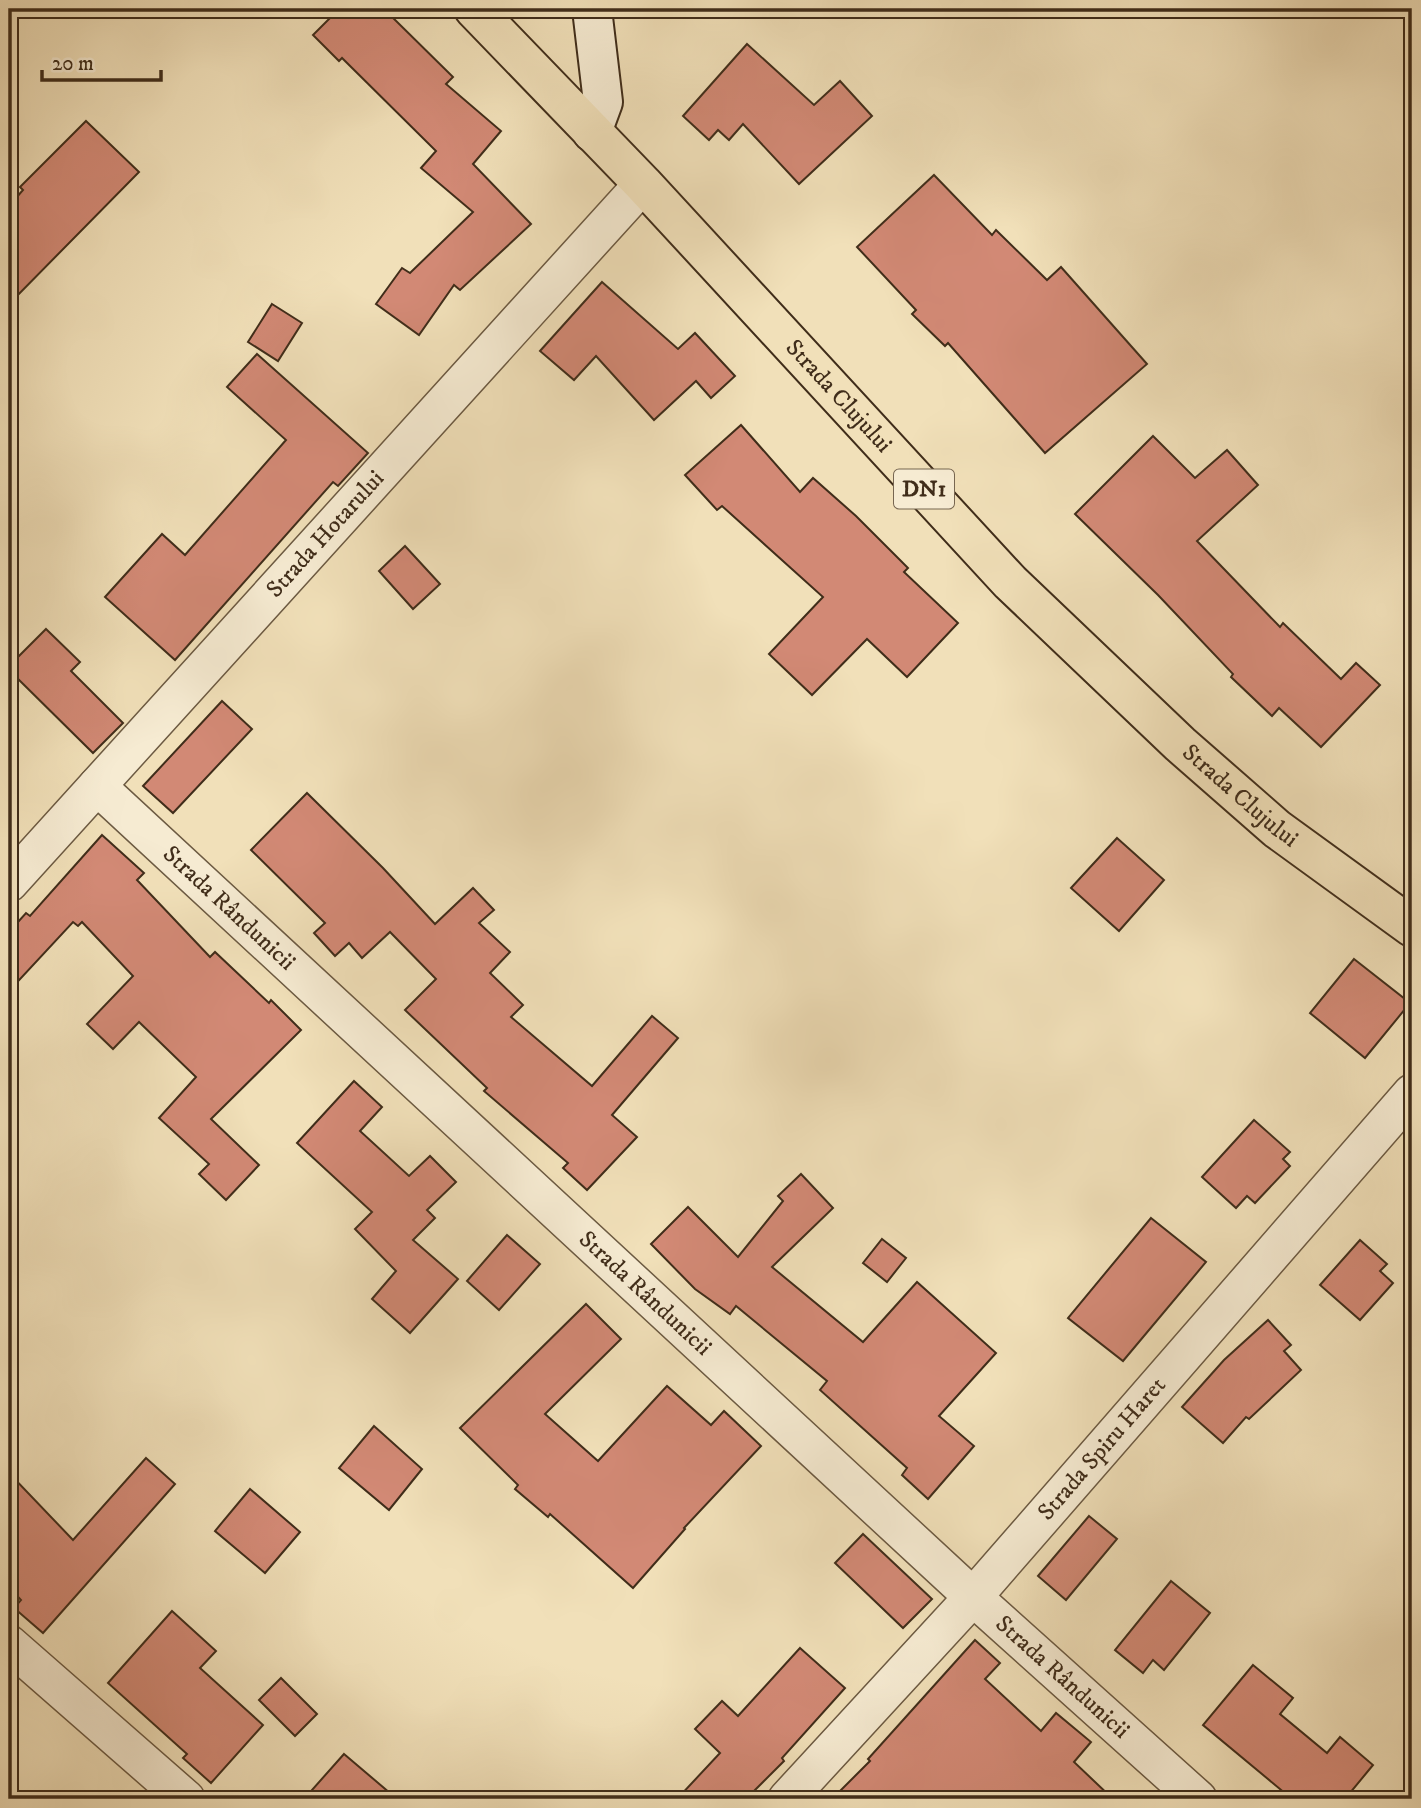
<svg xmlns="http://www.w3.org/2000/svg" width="1421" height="1808" font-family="'IM FELL DW Pica',serif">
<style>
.building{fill:#d28975;stroke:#402d1a;stroke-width:2}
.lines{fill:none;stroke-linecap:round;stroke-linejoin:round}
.street-casing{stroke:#6c5a42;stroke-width:40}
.secondary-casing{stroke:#402d1a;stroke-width:42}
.primary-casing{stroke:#402d1a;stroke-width:42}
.street{stroke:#f6ebd2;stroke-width:37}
.secondary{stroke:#f6ebd2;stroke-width:38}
.primary{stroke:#f1e0b9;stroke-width:38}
.labels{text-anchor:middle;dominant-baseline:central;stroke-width:5;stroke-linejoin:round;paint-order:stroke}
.shield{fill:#f6ebd2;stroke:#776651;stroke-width:2}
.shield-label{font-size:23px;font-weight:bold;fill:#402d1a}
.street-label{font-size:24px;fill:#402d1a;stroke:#f6ebd2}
</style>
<rect width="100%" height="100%" fill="#f1e0b9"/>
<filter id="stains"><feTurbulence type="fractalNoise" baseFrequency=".00286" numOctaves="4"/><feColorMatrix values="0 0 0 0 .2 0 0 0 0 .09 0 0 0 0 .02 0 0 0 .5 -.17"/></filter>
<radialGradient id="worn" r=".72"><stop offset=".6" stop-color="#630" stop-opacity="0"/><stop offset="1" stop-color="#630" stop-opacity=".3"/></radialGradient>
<g class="building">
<polygon points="339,9 384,9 453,77 446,84 501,131 473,164 531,224 460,290 454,285 419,335 376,304 402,268 410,273 473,212 421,168 436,151 342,58 339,61 313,35"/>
<polygon points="747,44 814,105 840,81 872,116 799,184 743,124 729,140 718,130 709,140 683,116"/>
<polygon points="86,121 139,172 9,304 9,206 23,190 20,187"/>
<polygon points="934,175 992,235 996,230 1047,280 1061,267 1147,364 1045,453 948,343 945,346 912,314 916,310 857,247"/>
<polygon points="602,282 678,349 695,333 735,376 711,398 696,381 654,420 596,356 574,380 540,351"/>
<polygon points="272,304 302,323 278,361 248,342"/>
<polygon points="257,354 368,453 338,486 333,482 175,660 105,597 162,534 185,555 286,440 227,387"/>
<polygon points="741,425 800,492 813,478 856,516 908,568 904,572 958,623 907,677 867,639 812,695 769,654 823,597 722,506 717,510 685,475"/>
<polygon points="1153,436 1195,478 1227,450 1258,485 1197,541 1280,627 1283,623 1341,679 1356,663 1380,685 1321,747 1279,708 1272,716 1231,677 1233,674 1158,595 1075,514"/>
<polygon points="405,546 440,584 413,609 379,571"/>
<polygon points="46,629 80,662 71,671 123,723 93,753 9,670 9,666"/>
<polygon points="222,701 252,729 173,813 143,786"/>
<polygon points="307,793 383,868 435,924 473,888 494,910 479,923 510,952 490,973 523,1005 511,1017 592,1086 652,1016 678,1038 612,1115 637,1137 587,1190 563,1168 568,1163 484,1091 487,1088 405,1010 436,979 390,932 362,958 349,943 335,956 314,933 325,923 251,850"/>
<polygon points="102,835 144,873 137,880 210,957 215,952 269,1003 271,1000 301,1030 211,1119 259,1165 226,1200 199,1174 209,1164 159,1118 196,1077 139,1022 113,1049 87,1024 133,976 82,922 78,926 73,922 9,991 9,932 26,913 30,916"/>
<polygon points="1117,838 1164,880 1119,931 1071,888"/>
<polygon points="1354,959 1410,1003 1365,1058 1310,1013"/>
<polygon points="354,1081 382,1107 360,1131 409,1176 430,1156 456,1182 427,1210 435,1218 413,1240 458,1279 410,1333 372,1299 396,1271 355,1229 372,1212 297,1143"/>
<polygon points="1254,1120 1290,1152 1283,1159 1290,1166 1255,1203 1247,1196 1236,1208 1202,1177"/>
<polygon points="801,1174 833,1208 772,1267 863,1342 917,1282 996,1353 939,1416 974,1446 928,1499 902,1475 907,1468 820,1390 827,1381 736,1306 730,1314 695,1289 651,1244 688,1207 738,1257 783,1201 778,1196"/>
<polygon points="1151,1218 1206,1262 1123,1361 1068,1318"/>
<polygon points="507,1235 540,1264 499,1310 467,1281"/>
<polygon points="882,1239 906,1258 887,1282 863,1263"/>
<polygon points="1360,1240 1387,1264 1380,1271 1393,1283 1360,1320 1320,1285"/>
<polygon points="586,1304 621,1339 545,1414 598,1461 667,1386 711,1425 724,1411 761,1446 684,1528 685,1529 633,1588 550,1514 548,1517 515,1489 518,1485 460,1428"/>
<polygon points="1268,1320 1291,1345 1284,1351 1301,1370 1249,1419 1246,1417 1223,1443 1182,1407 1224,1360"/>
<polygon points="374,1426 422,1469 389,1510 339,1468"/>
<polygon points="146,1458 175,1484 43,1633 14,1608 21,1600 9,1587 9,1473 73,1540"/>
<polygon points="250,1489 300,1532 265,1573 215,1531"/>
<polygon points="1089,1516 1117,1539 1066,1600 1038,1576"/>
<polygon points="863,1534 932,1599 903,1628 835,1563"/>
<polygon points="1171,1581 1210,1613 1164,1670 1153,1660 1143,1673 1115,1650"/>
<polygon points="172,1611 216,1651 200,1668 263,1725 211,1783 183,1758 187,1754 108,1683"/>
<polygon points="975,1640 1000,1663 985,1679 1041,1731 1056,1713 1091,1742 1074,1762 1113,1799 832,1799 870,1761 868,1759"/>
<polygon points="800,1648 845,1688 782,1758 784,1761 746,1799 677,1799 720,1753 695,1729 722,1701 738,1716"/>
<polygon points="1253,1665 1293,1698 1280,1714 1327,1753 1340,1737 1373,1765 1345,1799 1292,1799 1203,1725"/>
<polygon points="281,1678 317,1714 295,1736 259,1700"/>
<polygon points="344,1754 397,1799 304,1799"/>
</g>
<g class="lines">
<defs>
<g id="street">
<path id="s1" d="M97 786 973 1597 1198 1799"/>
<path id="s2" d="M9 883 643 184"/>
<polyline points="9,1644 186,1799"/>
<path id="s3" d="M787 1799 973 1597 1412 1093"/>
</g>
<polyline id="secondary" points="592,9 603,102 592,132"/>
<g id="primary">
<path id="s4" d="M474 9 643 184 1010 582 1180 744 1277 829 1412 927"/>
</g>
</defs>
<use href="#street" class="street-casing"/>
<use href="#secondary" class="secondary-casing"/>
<use href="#primary" class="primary-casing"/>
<use href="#street" class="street"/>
<use href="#secondary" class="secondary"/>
<use href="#primary" class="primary"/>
</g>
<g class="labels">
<rect class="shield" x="894" y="469.5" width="60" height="39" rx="5"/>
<g class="shield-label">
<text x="924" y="489">DN1</text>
</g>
<g class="street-label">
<text stroke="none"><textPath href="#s4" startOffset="532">Strada Clujului</textPath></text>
<text stroke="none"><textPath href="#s2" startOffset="471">Strada Hotarului</textPath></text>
<text stroke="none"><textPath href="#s4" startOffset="1099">Strada Clujului</textPath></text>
<text stroke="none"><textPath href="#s1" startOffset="180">Strada Rândunicii</textPath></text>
<text stroke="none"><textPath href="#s1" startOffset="747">Strada Rândunicii</textPath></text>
<text stroke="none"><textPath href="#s3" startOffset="471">Strada Spiru Haret</textPath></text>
<text stroke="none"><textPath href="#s1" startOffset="1314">Strada Rândunicii</textPath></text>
</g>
</g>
<rect width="1421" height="1808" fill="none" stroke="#f1e0b9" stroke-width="35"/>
<rect x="10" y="10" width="1400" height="1787" fill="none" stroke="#402d1a" stroke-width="3.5"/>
<rect x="18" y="18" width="1386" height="1773" fill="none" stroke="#402d1a" stroke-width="2"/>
<path d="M42 70v10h119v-10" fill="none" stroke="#402d1a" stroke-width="3.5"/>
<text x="52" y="70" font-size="21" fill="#402d1a" stroke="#f6ebd2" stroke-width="5" paint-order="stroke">20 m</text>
<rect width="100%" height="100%" filter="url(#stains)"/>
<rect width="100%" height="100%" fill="url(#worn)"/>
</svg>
